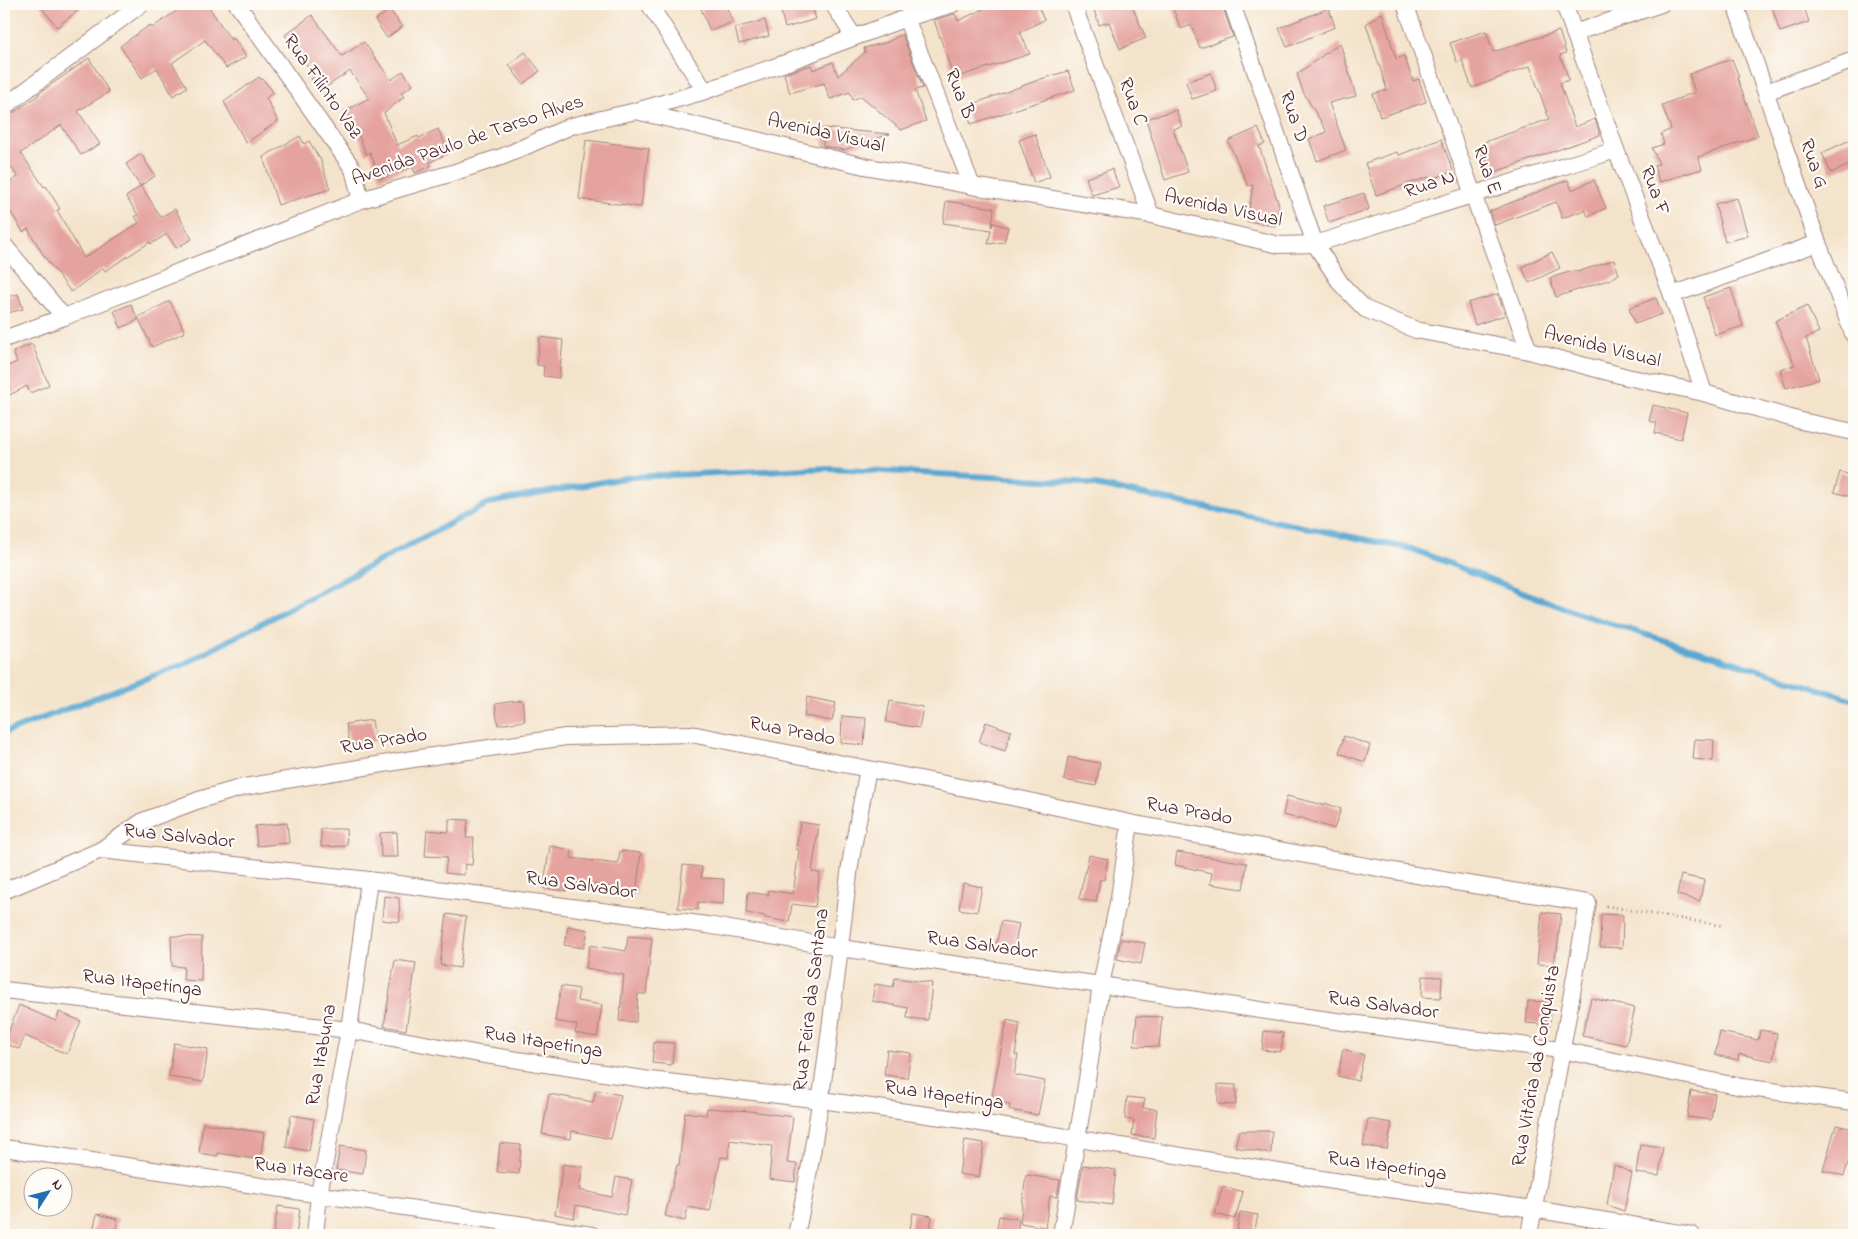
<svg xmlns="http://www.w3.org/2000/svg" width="1858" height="1239" font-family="'Indie Flower',sans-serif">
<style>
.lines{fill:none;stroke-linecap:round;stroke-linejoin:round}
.stream{stroke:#58a8d2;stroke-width:6}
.building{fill:#e5a39f}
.street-casing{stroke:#9f817b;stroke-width:18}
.path{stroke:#9f817b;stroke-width:3;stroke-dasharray:1 4;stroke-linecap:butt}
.street{stroke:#fff;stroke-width:16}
.labels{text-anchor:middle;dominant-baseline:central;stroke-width:4.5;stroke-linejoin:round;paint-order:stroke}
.street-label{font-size:20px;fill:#4a1f2b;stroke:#fdfcf7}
</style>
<rect width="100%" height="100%" fill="#fdfcf7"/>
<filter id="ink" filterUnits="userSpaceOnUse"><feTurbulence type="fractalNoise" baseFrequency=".02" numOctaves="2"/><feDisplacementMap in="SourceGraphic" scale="10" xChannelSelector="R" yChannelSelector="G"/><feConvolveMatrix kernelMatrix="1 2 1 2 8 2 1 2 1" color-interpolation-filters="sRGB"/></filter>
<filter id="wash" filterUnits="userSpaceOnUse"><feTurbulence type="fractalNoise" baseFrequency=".0096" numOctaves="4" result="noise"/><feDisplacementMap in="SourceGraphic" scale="20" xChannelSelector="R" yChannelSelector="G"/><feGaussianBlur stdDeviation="1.12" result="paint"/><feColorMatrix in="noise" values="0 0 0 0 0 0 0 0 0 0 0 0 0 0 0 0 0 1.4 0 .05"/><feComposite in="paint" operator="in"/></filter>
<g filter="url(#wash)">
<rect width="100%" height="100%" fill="#f4e3cb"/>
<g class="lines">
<polyline class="stream" points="4,733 186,663 489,503 629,477 829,468 1080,482 1412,549 1577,613 1854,700"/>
</g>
<g id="blocks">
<g class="building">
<polygon points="39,4 86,4 57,27"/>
<polygon points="186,4 207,4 231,40 234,38 246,57 226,68 205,40 172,63 187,87 173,96 157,68 142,78 120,46 150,25 152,28"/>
<polygon points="699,4 725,4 733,22 710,31"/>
<polygon points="779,4 811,4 816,19 785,28"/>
<polygon points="993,4 1037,4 1044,20 1020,32 1030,54 954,78 934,20 955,14 958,21"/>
<polygon points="1092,4 1131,4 1146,38 1120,49 1109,22 1099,25"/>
<polygon points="1171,4 1222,4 1233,37 1200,48 1191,25 1181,29"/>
<polygon points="1771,4 1803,4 1809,22 1780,32"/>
<polygon points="1329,8 1335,27 1287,47 1279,28"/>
<polygon points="390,10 402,27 387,38 375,20"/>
<polygon points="1382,13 1396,59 1404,56 1413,81 1419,79 1426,102 1380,117 1373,94 1387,90 1366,24"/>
<polygon points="312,15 342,56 364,42 391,80 403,71 413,85 401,93 404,97 384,113 397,145 418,136 419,138 438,129 449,153 430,162 431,166 415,173 412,166 380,179 370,152 366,154 358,134 345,111 369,98 350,71 320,91 311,79 315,76 285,35"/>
<polygon points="765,20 769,36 739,44 735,28"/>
<polygon points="1486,31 1493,52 1559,31 1566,53 1560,55 1569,80 1560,83 1575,127 1595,119 1600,135 1495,172 1483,157 1482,143 1549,119 1530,66 1472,88 1462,60 1457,62 1450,43"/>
<polygon points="902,34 923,88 915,90 926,121 901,130 861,96 853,100 850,92 830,99 824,83 790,93 784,74 811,65 813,70 833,62 838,76 865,52 864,48 888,42"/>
<polygon points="1340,43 1356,96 1329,103 1346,150 1317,161 1309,139 1327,132 1303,92 1297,74"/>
<polygon points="525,52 540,71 523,84 509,65"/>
<polygon points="89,58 109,92 78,111 100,144 81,155 61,125 21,153 44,187 46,186 60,209 57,210 84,258 139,223 135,216 138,215 126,197 141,186 161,217 175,209 192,239 176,248 167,234 151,244 150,242 105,271 103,268 71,292 44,256 28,229 23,232 4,201 4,186 18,177 7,162 4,164 4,119 39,95 38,94"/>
<polygon points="1732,59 1739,77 1737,77 1758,136 1698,157 1702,169 1659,182 1654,165 1659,164 1652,148 1664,144 1661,134 1671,129 1662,105 1695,92 1689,74"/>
<polygon points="1068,71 1075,90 971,124 965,107 1041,79"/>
<polygon points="1211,73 1217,91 1192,99 1186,82"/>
<polygon points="259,77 262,80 263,79 273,92 266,98 278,121 246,143 224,102"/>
<polygon points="1176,110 1182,126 1173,129 1188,172 1165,180 1146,119"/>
<polygon points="824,128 854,131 890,134 844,150 823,146"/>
<polygon points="1258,128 1265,144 1259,146 1279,205 1275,226 1247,221 1253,185 1248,186 1228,141"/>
<polygon points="1035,134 1050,177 1034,183 1019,140"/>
<polygon points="300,136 304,144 309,141 319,158 320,158 330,189 278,205 263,157"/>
<polygon points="1854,138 1854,163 1831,173 1822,153"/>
<polygon points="1441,139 1453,171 1430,180 1429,177 1376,195 1365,163 1397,152 1399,155"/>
<polygon points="586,140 649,148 641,207 579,199"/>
<polygon points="141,154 155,176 140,186 126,164"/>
<polygon points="1112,169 1119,187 1092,195 1086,178"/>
<polygon points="1568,180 1572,190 1594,180 1606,208 1588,216 1585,210 1562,218 1556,202 1495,225 1490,211"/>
<polygon points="1364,193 1369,209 1329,223 1323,206"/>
<polygon points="1737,198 1748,236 1725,242 1715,204"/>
<polygon points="946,201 994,208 992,227 993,223 1008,227 1004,242 988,244 991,230 943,223"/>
<polygon points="1552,252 1560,268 1529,283 1522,267"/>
<polygon points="1614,260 1619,274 1611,279 1556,297 1550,278 1576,270 1577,272"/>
<polygon points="1731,288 1743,326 1715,335 1703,297"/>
<polygon points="18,294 23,309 4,314 4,298"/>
<polygon points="1498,294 1505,315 1475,325 1468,303"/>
<polygon points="1656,298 1662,314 1635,324 1629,308"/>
<polygon points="170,301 185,332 152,347 138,317"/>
<polygon points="131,304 138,320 121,328 114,311"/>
<polygon points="1807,306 1819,332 1806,338 1819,379 1786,388 1780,369 1795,365 1775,321"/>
<polygon points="540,337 563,340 559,378 543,376 544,366 537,365"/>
<polygon points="32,344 49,385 30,393 27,386 4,398 4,368 17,362 13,352"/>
<polygon points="1653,405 1687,413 1681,439 1655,433 1657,423 1649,421"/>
<polygon points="1840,472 1854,476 1854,498 1834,492"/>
<polygon points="807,697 836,703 832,721 804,716"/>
<polygon points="522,700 525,721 498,725 495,704"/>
<polygon points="890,701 923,707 919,728 886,722"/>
<polygon points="842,716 866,718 864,745 841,743"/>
<polygon points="372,720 375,741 350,745 346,724"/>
<polygon points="986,722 1011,731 1005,751 979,742"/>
<polygon points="1344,736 1370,745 1365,762 1339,753"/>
<polygon points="1695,739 1714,740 1713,761 1693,759"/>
<polygon points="1068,757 1100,763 1096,786 1064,780"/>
<polygon points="1287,796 1324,805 1325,803 1341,809 1334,829 1299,817 1299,819 1283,815"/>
<polygon points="449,819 468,820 466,838 474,838 472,865 465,864 464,875 445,873 447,857 425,856 427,830 449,832"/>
<polygon points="800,822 819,825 812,872 820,873 815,907 792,904 789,922 765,918 765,916 746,913 748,892 768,895 769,890 793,894 799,850 796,849"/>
<polygon points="287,823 289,843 257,846 255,826"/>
<polygon points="321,829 346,829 347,846 321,847"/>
<polygon points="397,832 398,857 381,857 380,833"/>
<polygon points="550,846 572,850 571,858 618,864 620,851 641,853 636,894 615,891 615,887 567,881 566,891 543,888"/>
<polygon points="1177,852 1247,863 1243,889 1210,884 1212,873 1175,865"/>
<polygon points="1089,855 1108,859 1104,880 1100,879 1096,902 1079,899"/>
<polygon points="683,865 702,867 701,878 724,879 723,904 698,902 698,910 678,908"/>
<polygon points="1681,875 1704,880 1700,901 1677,895"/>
<polygon points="963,883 982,887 977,912 959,909"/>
<polygon points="384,896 399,898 400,922 382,920"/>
<polygon points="1542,912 1561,914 1557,951 1555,951 1553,965 1537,964"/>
<polygon points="447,914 466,917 460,968 440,965"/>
<polygon points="1601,914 1623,915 1622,948 1600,947"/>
<polygon points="1001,921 1019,924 1014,948 996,945"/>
<polygon points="568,926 588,930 584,948 564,945"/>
<polygon points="171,936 202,937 201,981 183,980 184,967 172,966"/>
<polygon points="628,936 652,938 646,994 638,994 636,1022 619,1021 624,975 586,968 590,945 626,951"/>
<polygon points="1121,939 1145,943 1141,964 1117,959"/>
<polygon points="395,960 416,963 406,1030 384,1026"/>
<polygon points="1423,976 1442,977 1441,998 1422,997"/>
<polygon points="895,978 932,983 928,1020 907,1018 908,1008 872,1001 875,984 893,987"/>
<polygon points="561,986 579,989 577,1001 602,1005 597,1037 575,1033 577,1025 555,1021"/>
<polygon points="1591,998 1635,1008 1626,1045 1582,1036"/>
<polygon points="1528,1001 1551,1002 1550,1025 1526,1023"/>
<polygon points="19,1005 56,1021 59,1012 81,1021 67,1054 25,1036 19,1049 4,1043"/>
<polygon points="1137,1016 1162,1017 1159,1047 1134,1046"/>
<polygon points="1007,1020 1020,1023 1015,1055 1018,1055 1014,1075 1045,1081 1038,1115 1009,1110 1010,1105 991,1101"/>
<polygon points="1760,1030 1777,1033 1773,1061 1739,1054 1738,1060 1715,1055 1720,1032 1758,1040"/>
<polygon points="1264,1031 1283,1033 1281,1052 1262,1050"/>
<polygon points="654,1042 674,1043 672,1065 652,1063"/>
<polygon points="174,1043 208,1049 203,1082 169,1077"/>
<polygon points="1343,1049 1364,1055 1358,1081 1338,1076"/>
<polygon points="887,1050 911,1053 907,1078 884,1075"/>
<polygon points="1218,1084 1236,1085 1236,1105 1218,1104"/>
<polygon points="596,1090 621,1095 611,1139 572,1131 571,1139 542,1134 549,1094 593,1102"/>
<polygon points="1691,1091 1715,1094 1711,1120 1687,1117"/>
<polygon points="1127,1097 1145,1099 1143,1108 1157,1109 1154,1138 1132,1135 1134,1120 1125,1119"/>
<polygon points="707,1108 750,1111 793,1117 787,1163 797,1164 795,1182 769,1179 772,1146 730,1140 728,1158 721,1157 710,1211 688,1207 685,1221 665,1216 677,1165 679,1165 685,1112 706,1115"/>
<polygon points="291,1115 314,1119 309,1151 286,1147"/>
<polygon points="1368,1119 1392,1123 1387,1149 1363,1146"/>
<polygon points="203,1123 264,1133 260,1160 218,1153 217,1156 199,1153"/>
<polygon points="1836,1125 1854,1129 1854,1143 1844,1176 1823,1170"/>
<polygon points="1239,1131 1272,1131 1271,1154 1235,1147"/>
<polygon points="965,1140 984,1143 979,1177 959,1174"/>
<polygon points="500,1143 521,1145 519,1174 497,1172"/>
<polygon points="1640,1144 1663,1147 1659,1176 1636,1173"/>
<polygon points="340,1146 366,1150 363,1174 336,1170"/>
<polygon points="563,1164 583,1167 579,1190 612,1197 616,1177 632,1180 625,1215 576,1205 574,1218 555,1214"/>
<polygon points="1083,1165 1116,1170 1112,1205 1077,1200"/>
<polygon points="1614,1165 1632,1173 1624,1211 1607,1205"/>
<polygon points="1026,1175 1060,1180 1057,1197 1050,1196 1045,1227 1020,1223"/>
<polygon points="1223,1186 1243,1192 1235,1219 1215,1214"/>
<polygon points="278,1206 300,1209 296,1235 273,1235"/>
<polygon points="1240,1212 1258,1215 1254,1233 1237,1230"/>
<polygon points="913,1213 932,1216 929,1235 909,1235"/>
<polygon points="97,1214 118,1219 115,1235 92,1235"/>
<polygon points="999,1216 1019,1219 1017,1235 996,1235"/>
</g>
</g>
</g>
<g filter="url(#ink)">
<use href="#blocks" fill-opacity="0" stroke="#9f817b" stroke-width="1"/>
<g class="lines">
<defs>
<g id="street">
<polyline points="237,4 353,169 361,200"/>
<polyline points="649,4 705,91"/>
<polyline points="833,4 854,37"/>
<polyline points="1073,4 1151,215"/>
<polyline points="1232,4 1315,244 1341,284 1365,309 1416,330 1529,351 1627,377 1704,393 1801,421 1854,432"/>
<polyline points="1405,4 1529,351"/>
<polyline points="1564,4 1616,150 1672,295 1704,393"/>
<polyline points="1735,4 1818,243 1854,336"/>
<polyline points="906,18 972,186"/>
<polyline points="1574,33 1661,4"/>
<polyline points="1766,92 1854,60"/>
<polyline points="4,107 141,4"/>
<polyline points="636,111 864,166 972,186 1151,215 1279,245 1315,244 1616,150"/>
<polyline points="4,245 64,317"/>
<polyline points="1672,295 1818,243"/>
<polyline points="4,339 64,317 361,200 449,174 504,156 571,126 636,111 705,91 788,62 906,18 953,4"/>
<polyline points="101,850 369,880 707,925 840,948 1101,985 1285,1014 1439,1035 1561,1050 1742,1087 1854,1102"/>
<polyline points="4,891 101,850 143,821 199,800 244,787 413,759 566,737 691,734 1016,798 1130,823 1455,882 1588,903 1529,1235"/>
<polyline points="4,990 349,1030 479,1054 650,1080 821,1100 963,1120 1346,1183 1533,1209 1692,1235"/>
<polyline points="4,1148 592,1235"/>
<polyline points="315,1235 319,1195 349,1030 369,880"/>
<path d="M796 1235C823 1114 834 990 850 866 855 834 862 801 868 769"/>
<polyline points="1061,1235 1090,1061 1101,985 1119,898 1130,823"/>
</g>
</defs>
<use href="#street" class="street-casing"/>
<polyline class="path" points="1606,906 1724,926"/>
<use href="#street" class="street"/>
</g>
</g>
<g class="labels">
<g class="street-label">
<text transform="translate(322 87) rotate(55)">Rua Filinto Vaz</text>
<text transform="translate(959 94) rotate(68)">Rua B</text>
<text transform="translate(1132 102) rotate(70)">Rua C</text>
<text transform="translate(1293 117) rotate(71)">Rua D</text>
<text transform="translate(826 134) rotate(13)">Avenida Visual</text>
<text transform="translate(468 141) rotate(-19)">Avenida Paulo de Tarso Alves</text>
<text transform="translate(1813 164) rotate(71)">Rua G</text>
<text transform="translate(1486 170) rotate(70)">Rua E</text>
<text transform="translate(1430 185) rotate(-19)">Rua N</text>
<text transform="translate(1654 191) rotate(69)">Rua F</text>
<text transform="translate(1223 209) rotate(12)">Avenida Visual</text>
<text transform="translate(1602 348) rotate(14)">Avenida Visual</text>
<text transform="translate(792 732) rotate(11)">Rua Prado</text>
<text transform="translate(384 742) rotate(-9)">Rua Prado</text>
<text transform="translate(1189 812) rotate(10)">Rua Prado</text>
<text transform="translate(179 837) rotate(6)">Rua Salvador</text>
<text transform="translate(581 886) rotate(8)">Rua Salvador</text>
<text transform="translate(982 946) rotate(8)">Rua Salvador</text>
<text transform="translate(142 984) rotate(7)">Rua Itapetinga</text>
<text transform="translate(812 1000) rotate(-83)">Rua Feira da Santana</text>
<text transform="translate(1383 1006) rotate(8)">Rua Salvador</text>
<text transform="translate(543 1043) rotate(9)">Rua Itapetinga</text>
<text transform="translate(322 1055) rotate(-80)">Rua Itabuna</text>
<text transform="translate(1537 1066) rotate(-80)">Rua Vitôria da Conquista</text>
<text transform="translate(944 1096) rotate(8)">Rua Itapetinga</text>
<text transform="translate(1387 1167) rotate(8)">Rua Itapetinga</text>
<text transform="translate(301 1171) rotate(8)">Rua Itacare</text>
</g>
</g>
<rect width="1858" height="1239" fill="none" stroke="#fdfcf7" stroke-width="20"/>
<g transform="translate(48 1192) rotate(54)"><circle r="24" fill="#fdfcf7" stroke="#b5a4a5"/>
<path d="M0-4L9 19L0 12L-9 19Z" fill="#1f6fb2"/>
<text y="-8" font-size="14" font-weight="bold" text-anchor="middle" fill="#4a1f2b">N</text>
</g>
</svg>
